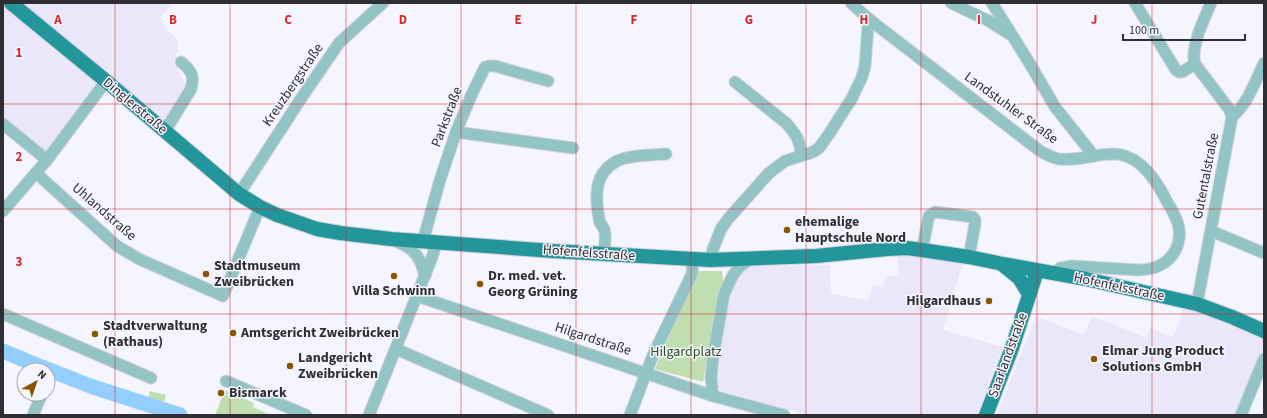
<svg xmlns="http://www.w3.org/2000/svg" width="1267" height="418" font-family="'Source Sans 3',sans-serif">
<style>
.built{fill:#e9e7f9}
.green{fill:#c0dfb0}
.lines{fill:none;stroke-linecap:round;stroke-linejoin:round}
.river{stroke:#94cefe;stroke-width:15}
.minor-casing{stroke:#d1d1da;stroke-width:13}
.major-casing{stroke:#d1d1da;stroke-width:16}
.minor{stroke:#92c3c5;stroke-width:11}
.major{stroke:#22969b;stroke-width:14}
.grid{fill:none;stroke:#d62828;stroke-width:1;stroke-opacity:0.55}
.poi-dot{fill:#8a5602;stroke:#f5f5ff;stroke-width:1.5}
.labels{text-anchor:middle;dominant-baseline:central;stroke-width:3;stroke-linejoin:round;paint-order:stroke}
.street-label{font-size:14px;fill:#2f2f33;stroke:#f5f5ff}
.poi-label{font-size:14px;font-weight:bold;fill:#2f2f33;stroke:#f5f5ff;text-anchor:start}
.park-label{font-size:14px;fill:#2c4c18;stroke:#f5f5ff}
.grid-label{font-size:13px;text-anchor:middle;font-weight:bold;fill:#d62828;stroke:#f5f5ff;stroke-width:3;stroke-linejoin:round;paint-order:stroke}
</style>
<rect width="100%" height="100%" fill="#f5f5ff"/>
<g class="built">
<polygon points="3,3 173,3 160,18 165,27 177,40 178,50 174,63 189,90 167,126 104,72 45,153 3,118"/>
<polygon points="897,254 928,255 963,262 943,330 1003,347 977,415 808,415 722,391 716,385 714,374 728,300 731,287 740,272 754,266 830,265 831,293 868,301 873,285 882,287 885,280 888,276 899,276"/>
<polygon points="1183,309 1201,312 1264,338 1264,349 1238,415 997,415 1036,316 1084,335 1092,316 1146,338 1150,328 1173,337 1180,321"/>
</g>
<g class="green">
<polygon points="696,271 722,271 723,282 719,290 703,382 655,369"/>
<polygon points="225,390 254,403 253,407 271,415 215,415"/>
<polygon points="150,391 166,395 164,402 148,398"/>
</g>
<g class="lines">
<polyline class="river" points="3,351 34,364 93,387 180,415"/>
<defs>
<g id="minor">
<path d="M851 3 870 20 1040 151C1046 154 1052 158 1059 159 1093 163 1118 138 1148 172 1157 182 1163 194 1169 205 1178 220 1184 234 1175 251 1167 265 1155 269 1139 270L1072 266 1060 268 1055 274"/>
<polyline points="951,3 989,21 1009,34"/>
<polyline points="992,3 1030,64 1055,107 1094,156"/>
<polyline points="1135,3 1176,70 1179,72 1182,72 1195,64"/>
<path d="M735 82 786 123C796 134 800 140 801 155"/>
<path d="M1232 117C1248 103 1255 82 1264 63"/>
<polyline points="3,124 47,160"/>
<path d="M165 131 191 89C195 76 191 70 181 62"/>
<polyline points="456,132 573,148"/>
<polyline points="36,173 117,246 139,259 223,296 260,207"/>
<polyline points="239,194 302,97 339,43 383,3"/>
<polyline points="3,211 47,160 106,81"/>
<polyline points="1211,231 1264,253"/>
<path d="M395 241C415 249 420 256 425 276"/>
<polyline points="423,241 440,180 456,132 471,96 485,67 489,66 495,66 548,81"/>
<polyline points="922,250 929,216 935,212 973,217 975,220 975,224 969,257"/>
<path d="M604 254C604 247 607 236 604 229 602 225 599 223 599 218 595 196 594 173 617 161 629 155 652 155 666 154"/>
<polyline points="711,260 713,249 721,229 728,219 769,173 785,161 813,152 819,148 829,134 852,98 862,77 865,66 868,26 870,20"/>
<polyline points="417,296 713,396 784,415"/>
<path d="M1197 304 1232 117 1229 109 1195 64C1190 48 1204 19 1211 3"/>
<polyline points="3,314 151,378"/>
<polyline points="396,349 548,415"/>
<polyline points="226,381 306,415"/>
<polyline points="48,382 49,379"/>
<polyline points="713,396 711,378 713,357 724,294 733,275 739,267 749,260"/>
<polyline points="33,415 42,394"/>
<polyline points="369,415 431,260 437,243"/>
<polyline points="630,415 653,355 692,274 693,259"/>
<polyline points="1241,415 1264,359"/>
</g>
<g id="major">
<polyline points="11,3 106,81 239,194 260,207 277,215 317,229 340,233 391,239 553,251 711,260 816,256 887,249 907,248 922,250 969,257 1003,264 1086,279 1197,304 1232,317 1264,331"/>
<polyline points="1003,265 1019,278 1029,294"/>
<polyline points="986,415 1012,348 1037,271"/>
</g>
</defs>
<use href="#minor" class="minor-casing"/>
<use href="#major" class="major-casing"/>
<use href="#minor" class="minor"/>
<use href="#major" class="major"/>
</g>
<path class="grid" d="M115 3V415M230 3V415M346 3V415M461 3V415M576 3V415M691 3V415M806 3V415M921 3V415M1037 3V415M1152 3V415M3 104H1264M3 209H1264M3 314H1264"/>
<g class="poi-dot">
<circle cx="787" cy="230" r="4"/>
<circle cx="206" cy="274" r="4"/>
<circle cx="394" cy="276" r="4"/>
<circle cx="480" cy="284" r="4"/>
<circle cx="989" cy="301" r="4"/>
<circle cx="233" cy="333" r="4"/>
<circle cx="95" cy="334" r="4"/>
<circle cx="1094" cy="359" r="4"/>
<circle cx="290" cy="366" r="4"/>
<circle cx="221" cy="393" r="4"/>
</g>
<g class="labels">
<g class="street-label">
<text transform="translate(293 85) rotate(-56)">Kreuzbergstraße</text>
<text transform="translate(135 106) rotate(40)">Dinglerstraße</text>
<text transform="translate(1011 108) rotate(36)">Landstuhler Straße</text>
<text transform="translate(447 117) rotate(-69)">Parkstraße</text>
<text transform="translate(1206 176) rotate(-79)">Gutentalstraße</text>
<text transform="translate(104 212) rotate(41)">Uhlandstraße</text>
<text transform="translate(589 253) rotate(4)">Hofenfelsstraße</text>
<text transform="translate(1119 287) rotate(12)">Hofenfelsstraße</text>
<text transform="translate(593 339) rotate(18)">Hilgardstraße</text>
<text transform="translate(1008 355) rotate(-70)">Saarlandstraße</text>
</g>
<g class="poi-label">
<text x="795" y="222">ehemalige<tspan x="795" dy="16">Hauptschule Nord</tspan></text>
<text x="214" y="266">Stadtmuseum<tspan x="214" dy="16">Zweibrücken</tspan></text>
<text x="488" y="276">Dr. med. vet.<tspan x="488" dy="16">Georg Grüning</tspan></text>
<text x="394" y="291" text-anchor="middle">Villa Schwinn</text>
<text x="981" y="301" text-anchor="end">Hilgardhaus</text>
<text x="103" y="326">Stadtverwaltung<tspan x="103" dy="16">(Rathaus)</tspan></text>
<text x="241" y="333">Amtsgericht Zweibrücken</text>
<text x="1102" y="351">Elmar Jung Product<tspan x="1102" dy="16">Solutions GmbH</tspan></text>
<text x="298" y="358">Landgericht<tspan x="298" dy="16">Zweibrücken</tspan></text>
<text x="229" y="393">Bismarck</text>
</g>
<g class="park-label">
<text x="686" y="352">Hilgardplatz</text>
</g>
</g>
<g class="grid-label">
<text x="58" y="24">A</text>
<text x="173" y="24">B</text>
<text x="288" y="24">C</text>
<text x="403" y="24">D</text>
<text x="518" y="24">E</text>
<text x="634" y="24">F</text>
<text x="749" y="24">G</text>
<text x="864" y="24">H</text>
<text x="979" y="24">I</text>
<text x="1094" y="24">J</text>
<text x="19" y="57">1</text>
<text x="19" y="161">2</text>
<text x="19" y="266">3</text>
</g>
<rect width="1267" height="418" fill="none" stroke="#2f2f33" stroke-width="8"/>
<g transform="translate(36 382) rotate(40)"><circle r="19" fill="#f5f5ff" stroke="#a6a6ad"/>
<path d="M0-3L7 15L0 10L-7 15Z" fill="#8a5602"/>
<text y="-6" font-size="11" font-weight="bold" text-anchor="middle" fill="#2f2f33">N</text>
</g>
<path d="M1123 34v6h122v-6" fill="none" stroke="#2f2f33" stroke-width="2"/>
<text x="1129" y="34" font-size="12" fill="#2f2f33" stroke="#f5f5ff" stroke-width="3" paint-order="stroke">100 m</text>
</svg>
